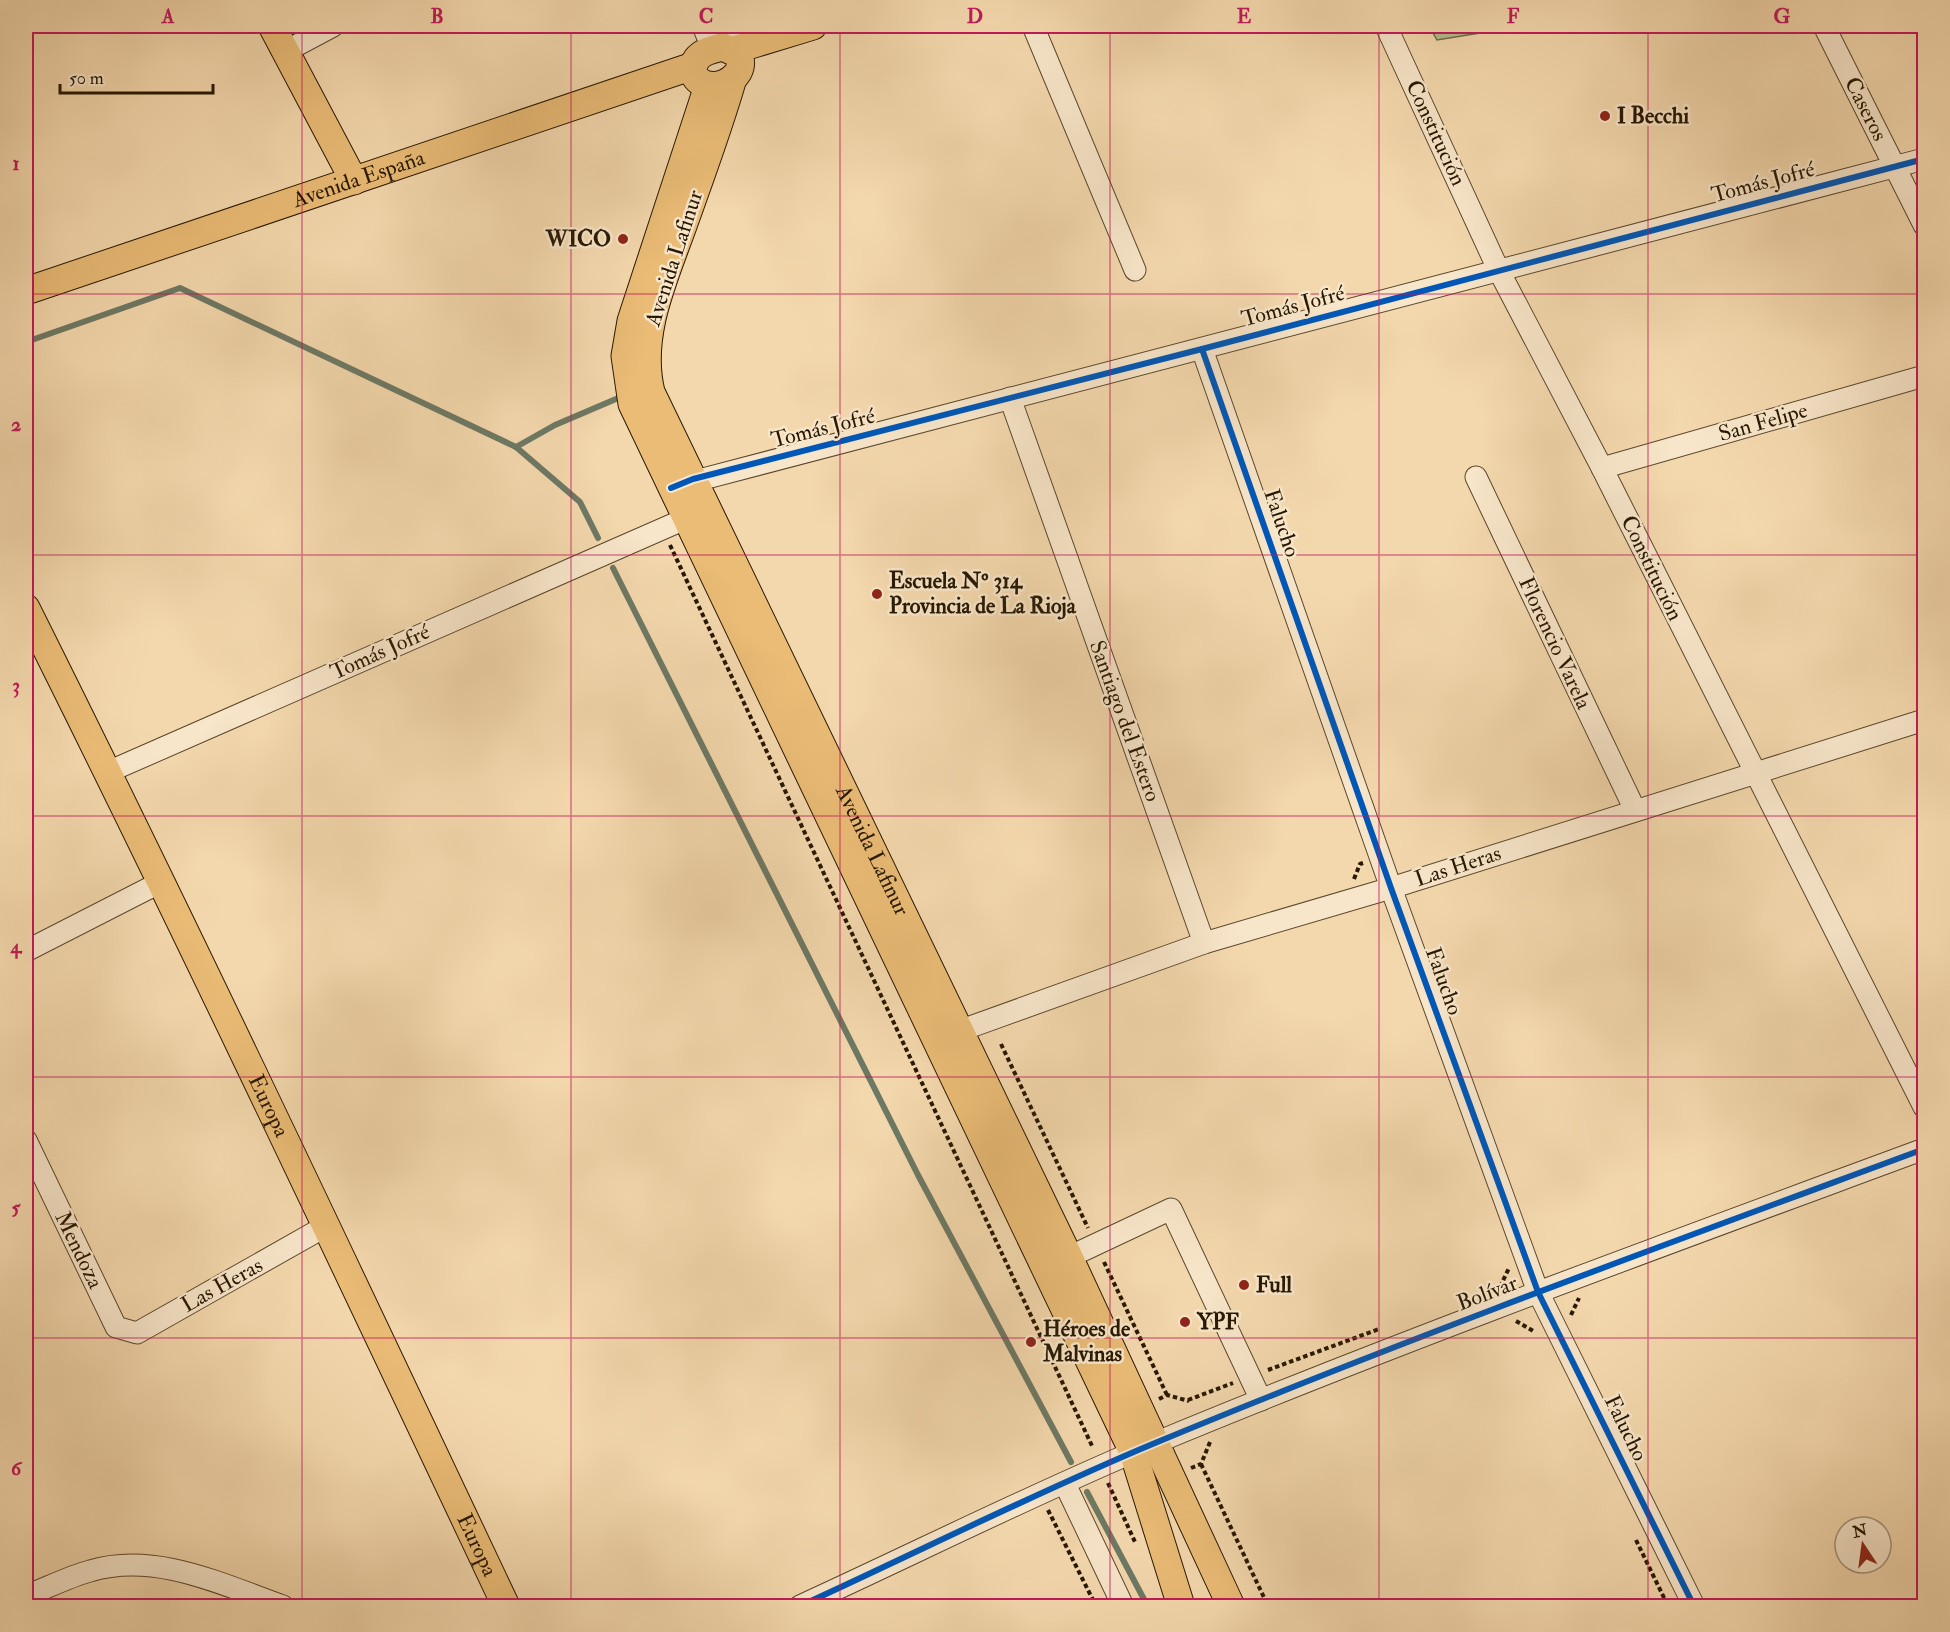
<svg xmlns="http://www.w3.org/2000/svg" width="1950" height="1632" font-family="'IM FELL Double Pica',serif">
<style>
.green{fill:#b5c08f;stroke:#6e6c48;stroke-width:1.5}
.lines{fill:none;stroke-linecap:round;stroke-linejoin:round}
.stream{stroke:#6d7964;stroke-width:6}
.minor-casing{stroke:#5a472c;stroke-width:23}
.major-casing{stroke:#271701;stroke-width:29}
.path{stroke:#271701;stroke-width:4;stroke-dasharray:4.5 3;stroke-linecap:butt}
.minor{stroke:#f8e6ca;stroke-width:21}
.major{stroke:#eabc76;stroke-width:27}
.cycleway-casing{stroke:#f8e6ca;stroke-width:10}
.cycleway{stroke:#0057b8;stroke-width:6}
.grid{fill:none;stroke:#c2185b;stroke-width:1.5;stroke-opacity:0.55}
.poi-dot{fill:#8f2418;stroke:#f8e6ca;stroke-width:2}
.labels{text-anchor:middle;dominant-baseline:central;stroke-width:5;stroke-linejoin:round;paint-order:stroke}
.street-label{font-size:22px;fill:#271701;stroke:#f8e6ca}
.poi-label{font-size:22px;font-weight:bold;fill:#271701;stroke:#f8e6ca;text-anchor:start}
.neatline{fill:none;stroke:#c2185b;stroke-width:2}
.grid-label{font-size:20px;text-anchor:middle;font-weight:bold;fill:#c2185b}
</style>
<rect width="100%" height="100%" fill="#f4d8ad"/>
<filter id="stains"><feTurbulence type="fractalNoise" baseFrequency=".00333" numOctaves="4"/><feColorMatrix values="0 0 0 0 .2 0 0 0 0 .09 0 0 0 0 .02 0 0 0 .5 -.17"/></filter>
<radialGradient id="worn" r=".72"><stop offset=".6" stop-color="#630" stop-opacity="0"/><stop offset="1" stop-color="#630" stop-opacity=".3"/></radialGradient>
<polygon class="green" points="1429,26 1498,26 1498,30 1437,40"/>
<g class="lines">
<g class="stream">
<polyline points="26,342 180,288 516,447 580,502 598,538"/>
<polyline points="516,447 555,425 623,396"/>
<polyline points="613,568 918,1175 1071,1462"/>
<polyline points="1087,1492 1146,1603"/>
</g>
<defs>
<g id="minor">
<polyline points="703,26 713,50"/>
<polyline points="1033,26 1135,270"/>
<polyline points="1386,26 1498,269 1602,468 1924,1107"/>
<polyline points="1824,26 1924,225"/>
<polyline points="729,47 747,26"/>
<polyline points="286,51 333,26"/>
<polyline points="1202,349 1391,888 1538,1292 1694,1606"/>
<polyline points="1010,398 1204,943"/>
<polyline points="1602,468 1924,376"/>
<polyline points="1476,477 1635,810"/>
<polyline points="680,485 1924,159"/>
<polyline points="108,772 685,519"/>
<polyline points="26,951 161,882"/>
<polyline points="959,1031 1204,943 1391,888 1924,720"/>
<polyline points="26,1140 116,1327 137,1333 326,1226"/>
<polyline points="1069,1257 1171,1209 1261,1400"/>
<polyline points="1065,1484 1123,1606"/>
<path d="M26 1596C47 1588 68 1577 90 1571 155 1551 223 1585 283 1606"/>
<path d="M800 1606C918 1552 1035 1493 1155 1443 1408 1338 1667 1244 1924 1149"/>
</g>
<g id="major">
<polyline points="272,26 354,181"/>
<path d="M723 47 738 54C752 81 702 99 693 72 693 54 708 50 723 47Z"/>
<polyline points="734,50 813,26"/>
<path id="s1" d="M733 78C719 127 701 175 684 223 665 277 637 334 651 392L1069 1257 1231 1606"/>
<polyline points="708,86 631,321 625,356 632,404 1133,1452 1181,1606"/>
<path id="s2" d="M26 291 693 66"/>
<path id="s3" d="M26 608C191 938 348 1272 506 1606"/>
</g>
</defs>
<use href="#minor" class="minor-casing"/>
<use href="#major" class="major-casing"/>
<g class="path">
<polyline points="670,545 1093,1448"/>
<polyline points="1354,879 1360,864 1363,863"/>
<polyline points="1001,1044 1088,1228"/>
<polyline points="1104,1262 1167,1395"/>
<polyline points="1500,1287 1509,1268"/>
<polyline points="1571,1315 1579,1298"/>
<polyline points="1516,1321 1535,1332"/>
<polyline points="1268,1370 1379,1329"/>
<polyline points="1159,1399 1167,1395 1189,1401"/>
<polyline points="1188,1400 1233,1383"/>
<polyline points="1201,1464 1268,1606"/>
<polyline points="1191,1468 1201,1464 1210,1442"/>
<polyline points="1108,1483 1135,1542"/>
<polyline points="1048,1510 1096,1606"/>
<polyline points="1636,1540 1668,1606"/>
</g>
<use href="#minor" class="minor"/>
<use href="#major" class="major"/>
<defs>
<g id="cycleway">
<polyline points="1202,349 1391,888 1538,1292 1694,1606"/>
<polyline points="671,488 693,479 1202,349 1924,159"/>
<path d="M800 1606C918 1552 1035 1493 1155 1443 1408 1338 1667 1244 1924 1149"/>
</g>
</defs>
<use href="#cycleway" class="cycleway-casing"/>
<use href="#cycleway" class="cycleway"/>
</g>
<path class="grid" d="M302 26V1606M571 26V1606M840 26V1606M1110 26V1606M1379 26V1606M1648 26V1606M26 294H1924M26 555H1924M26 816H1924M26 1077H1924M26 1338H1924"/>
<g class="poi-dot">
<circle cx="1605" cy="116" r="6"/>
<circle cx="623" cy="239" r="6"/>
<circle cx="877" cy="594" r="6"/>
<circle cx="1244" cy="1285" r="6"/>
<circle cx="1185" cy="1322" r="6"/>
<circle cx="1031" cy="1342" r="6"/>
</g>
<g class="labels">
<g class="street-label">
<text transform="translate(1866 109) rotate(63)">Caseros</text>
<text transform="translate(1436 133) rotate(65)">Constitución</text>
<text stroke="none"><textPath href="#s2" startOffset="351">Avenida España</textPath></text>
<text transform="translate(1763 182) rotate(-15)">Tomás Jofré</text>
<text transform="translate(674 258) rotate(-72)">Avenida Lafinur</text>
<text transform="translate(1293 306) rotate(-15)">Tomás Jofré</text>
<text transform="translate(1763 422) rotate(-16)">San Felipe</text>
<text transform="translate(823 428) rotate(-14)">Tomás Jofré</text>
<text transform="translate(1282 523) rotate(71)">Falucho</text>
<text transform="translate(1652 568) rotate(64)">Constitución</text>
<text transform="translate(1555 643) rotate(65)">Florencio Varela</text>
<text transform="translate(380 652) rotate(-24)">Tomás Jofré</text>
<text transform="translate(1125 721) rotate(70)">Santiago del Estero</text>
<text stroke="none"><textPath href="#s1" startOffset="837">Avenida Lafinur</textPath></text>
<text transform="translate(1458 866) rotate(-18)">Las Heras</text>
<text transform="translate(1444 981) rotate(70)">Falucho</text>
<text stroke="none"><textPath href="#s3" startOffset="554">Europa</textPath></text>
<text transform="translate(79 1250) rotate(64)">Mendoza</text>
<text transform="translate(222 1285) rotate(-29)">Las Heras</text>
<text transform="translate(1487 1293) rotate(-21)">Bolívar</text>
<text transform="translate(1626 1428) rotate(64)">Falucho</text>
<text stroke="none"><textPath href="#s3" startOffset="1040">Europa</textPath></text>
</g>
<g class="poi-label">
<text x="1617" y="116">I Becchi</text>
<text x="611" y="239" text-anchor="end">WICO</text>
<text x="889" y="581">Escuela Nº 314<tspan x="889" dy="25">Provincia de La Rioja</tspan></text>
<text x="1256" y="1285">Full</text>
<text x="1197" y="1322">YPF</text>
<text x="1043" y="1329">Héroes de<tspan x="1043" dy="25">Malvinas</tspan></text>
</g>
</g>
<rect width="1950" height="1632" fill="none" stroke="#f4d8ad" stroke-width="66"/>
<g transform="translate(1863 1545) rotate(347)"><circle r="28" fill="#f8e6ca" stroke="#a4937a" stroke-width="1.5"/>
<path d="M0-4.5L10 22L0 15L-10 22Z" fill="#8f2418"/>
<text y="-9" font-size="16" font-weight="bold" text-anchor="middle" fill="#271701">N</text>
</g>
<path d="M60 84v9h153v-9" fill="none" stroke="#271701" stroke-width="3"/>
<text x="69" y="84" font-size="18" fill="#271701" stroke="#f8e6ca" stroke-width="4.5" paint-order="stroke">50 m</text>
<rect x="33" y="33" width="1884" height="1566" class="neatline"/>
<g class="grid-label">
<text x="168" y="23">A</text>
<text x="437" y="23">B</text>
<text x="706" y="23">C</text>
<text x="975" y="23">D</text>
<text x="1244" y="23">E</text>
<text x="1513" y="23">F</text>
<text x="1782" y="23">G</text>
<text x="16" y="170">1</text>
<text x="16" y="431">2</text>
<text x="16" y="692">3</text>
<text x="16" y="953">4</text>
<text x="16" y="1214">5</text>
<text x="16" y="1475">6</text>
</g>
<rect width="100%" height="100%" filter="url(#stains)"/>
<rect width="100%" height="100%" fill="url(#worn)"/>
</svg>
